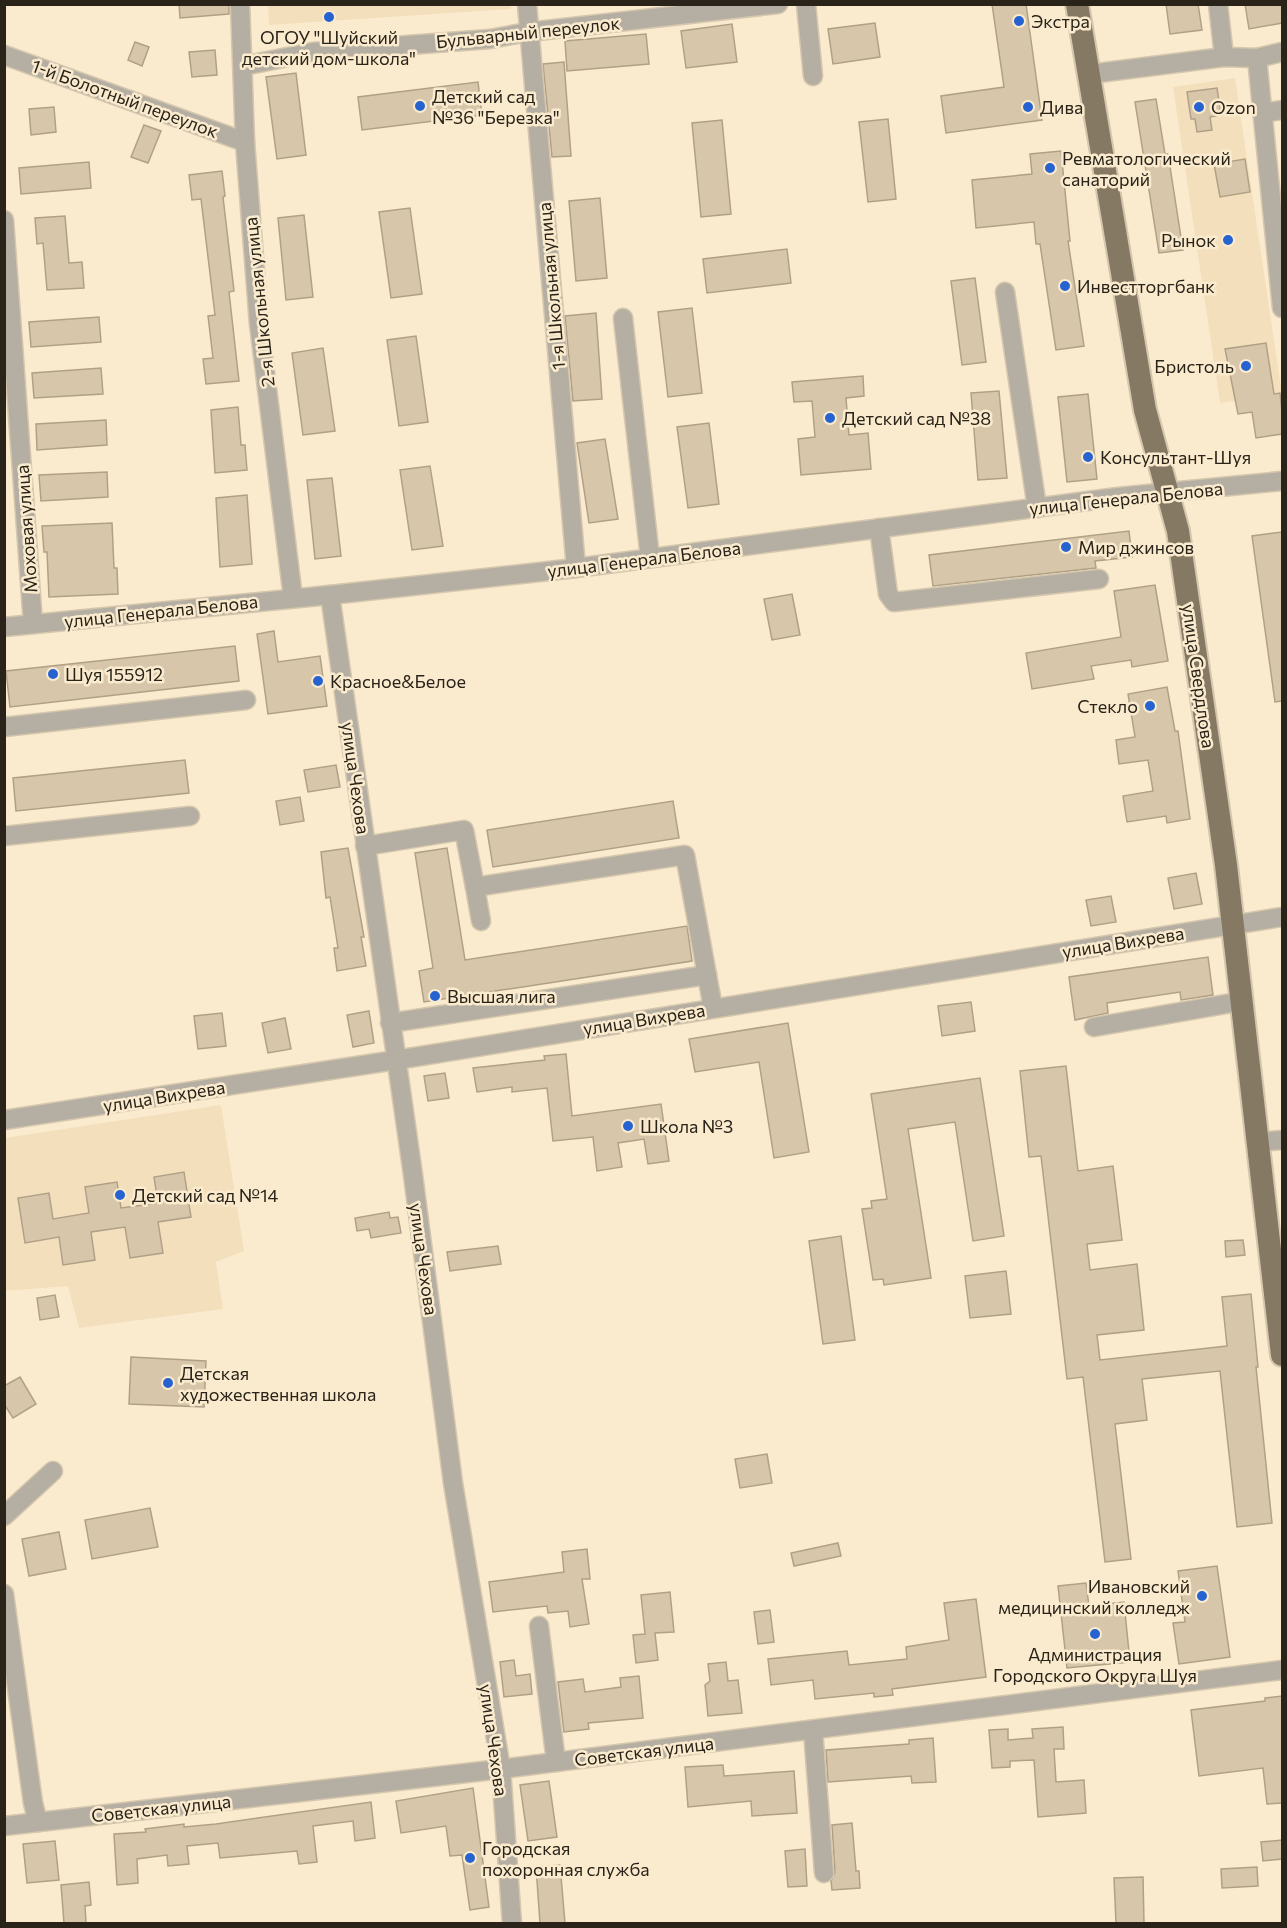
<svg xmlns="http://www.w3.org/2000/svg" width="1287" height="1928" font-family="Commissioner,sans-serif">
<style>
.built{fill:#f4dfbc}
.building{fill:#d7c6aa;stroke:#b0a186;stroke-width:1.5}
.lines{fill:none;stroke-linecap:round;stroke-linejoin:round}
.minor-casing{stroke:#d5c7ad;stroke-width:21}
.major-casing{stroke:#d5c7ad;stroke-width:26}
.minor{stroke:#b5aea2;stroke-width:18}
.major{stroke:#867963;stroke-width:22}
.poi-dot{fill:#2763d0;stroke:#fbebce;stroke-width:2}
.labels{text-anchor:middle;dominant-baseline:central;stroke-width:5;stroke-linejoin:round;paint-order:stroke}
.poi-label{font-size:18px;fill:#292319;stroke:#fbebce;text-anchor:start}
.street-label{font-size:18px;fill:#292319;stroke:#fbebce}
</style>
<rect width="100%" height="100%" fill="#fbebce"/>
<g class="built">
<polygon points="511,4 511,9 269,25 268,5"/>
<polygon points="1235,78 1282,394 1220,403 1173,87"/>
<polygon points="221,1105 244,1251 216,1262 223,1309 79,1328 68,1286 5,1291 5,1138"/>
</g>
<g class="building">
<polygon points="179,4 229,4 229,14 180,18"/>
<polygon points="992,4 1026,4 1042,120 946,133 941,96 1004,87"/>
<polygon points="1166,4 1198,4 1202,30 1170,34"/>
<polygon points="1245,4 1282,4 1282,23 1249,29"/>
<polygon points="875,23 880,57 833,64 828,29"/>
<polygon points="732,24 737,62 686,68 681,31"/>
<polygon points="646,34 649,64 567,71 565,41"/>
<polygon points="135,42 149,47 142,66 128,60"/>
<polygon points="215,50 217,75 192,77 189,52"/>
<polygon points="564,62 571,156 552,157 543,64"/>
<polygon points="296,73 306,155 277,159 266,77"/>
<polygon points="478,82 482,115 362,130 358,97"/>
<polygon points="1217,88 1221,115 1210,117 1212,130 1197,132 1195,119 1191,119 1187,92"/>
<polygon points="1156,99 1165,154 1168,154 1183,250 1159,253 1135,102"/>
<polygon points="54,107 56,132 31,135 29,109"/>
<polygon points="888,119 896,199 868,202 859,122"/>
<polygon points="722,120 731,214 701,217 692,123"/>
<polygon points="144,125 161,131 148,163 131,157"/>
<polygon points="1061,151 1070,241 1068,241 1084,346 1056,350 1040,244 1036,244 1034,222 976,228 972,180 1032,174 1030,154"/>
<polygon points="1245,159 1250,192 1220,197 1214,164"/>
<polygon points="89,162 91,188 21,194 19,168"/>
<polygon points="222,171 225,196 223,197 234,291 229,292 239,381 206,384 203,359 213,358 208,316 215,315 201,199 192,200 189,175"/>
<polygon points="600,198 607,278 576,281 569,201"/>
<polygon points="410,208 422,294 391,298 379,212"/>
<polygon points="304,215 313,297 286,300 278,218"/>
<polygon points="65,216 69,263 82,262 84,288 47,290 43,243 37,244 35,218"/>
<polygon points="787,249 791,283 707,293 703,259"/>
<polygon points="975,278 986,362 962,365 951,281"/>
<polygon points="692,308 702,393 668,397 658,312"/>
<polygon points="596,313 602,399 573,401 565,316"/>
<polygon points="99,317 101,342 31,347 29,322"/>
<polygon points="416,336 428,422 399,426 387,340"/>
<polygon points="1266,343 1274,394 1280,393 1282,412 1282,434 1256,438 1252,412 1238,414 1225,349"/>
<polygon points="323,348 335,431 303,435 292,353"/>
<polygon points="101,368 103,394 34,398 32,373"/>
<polygon points="863,376 864,396 846,398 849,435 868,433 871,469 801,475 798,439 815,437 812,401 794,402 792,382"/>
<polygon points="999,391 1007,478 978,480 971,393"/>
<polygon points="1088,394 1097,479 1067,482 1058,397"/>
<polygon points="238,407 241,445 245,445 247,470 215,473 211,410"/>
<polygon points="106,420 107,445 37,450 36,424"/>
<polygon points="709,423 719,504 688,508 677,427"/>
<polygon points="605,439 618,519 589,523 577,443"/>
<polygon points="430,466 443,546 412,550 400,470"/>
<polygon points="107,472 108,497 41,501 39,475"/>
<polygon points="332,478 341,556 315,559 307,480"/>
<polygon points="247,495 252,564 220,567 216,498"/>
<polygon points="112,523 114,568 117,568 118,594 49,597 47,552 44,552 42,526"/>
<polygon points="1129,531 1132,557 1095,561 1096,568 933,586 929,555"/>
<polygon points="1282,532 1282,701 1275,702 1252,536"/>
<polygon points="1155,585 1168,661 1132,667 1131,660 1091,666 1094,679 1032,689 1026,653 1121,637 1114,591"/>
<polygon points="792,594 800,635 772,640 764,599"/>
<polygon points="274,631 278,662 320,656 327,706 268,714 257,634"/>
<polygon points="235,646 239,681 10,707 6,671"/>
<polygon points="1167,687 1175,731 1178,731 1190,819 1167,823 1166,816 1127,822 1123,796 1153,791 1148,760 1119,764 1116,740 1135,737 1128,694"/>
<polygon points="185,760 189,793 16,811 13,778"/>
<polygon points="336,765 340,787 308,792 304,770"/>
<polygon points="300,797 304,821 280,825 276,801"/>
<polygon points="673,801 679,838 493,867 487,830"/>
<polygon points="348,848 364,937 361,937 366,966 337,971 334,948 338,948 330,897 326,898 321,852"/>
<polygon points="447,848 465,960 687,926 692,961 424,1002 419,971 433,968 415,853"/>
<polygon points="1196,873 1202,904 1174,909 1168,878"/>
<polygon points="1111,896 1116,922 1091,926 1086,900"/>
<polygon points="1208,957 1213,995 1181,1000 1180,992 1107,1003 1108,1013 1075,1020 1069,977"/>
<polygon points="971,1002 975,1031 942,1036 938,1006"/>
<polygon points="369,1011 374,1043 353,1047 347,1015"/>
<polygon points="222,1013 226,1046 198,1049 194,1016"/>
<polygon points="285,1018 291,1049 268,1053 262,1023"/>
<polygon points="788,1023 809,1152 774,1158 759,1062 695,1072 689,1039"/>
<polygon points="566,1054 572,1116 661,1104 669,1161 648,1164 644,1139 618,1143 622,1167 597,1171 593,1137 553,1141 547,1088 512,1092 512,1087 477,1092 473,1068 545,1060 544,1056"/>
<polygon points="1066,1066 1078,1171 1113,1166 1122,1240 1087,1244 1090,1270 1137,1264 1144,1330 1097,1335 1100,1360 1227,1346 1222,1297 1251,1294 1258,1367 1256,1367 1272,1523 1237,1527 1220,1371 1142,1379 1147,1420 1115,1424 1131,1559 1105,1562 1083,1377 1067,1379 1041,1156 1029,1157 1020,1071"/>
<polygon points="445,1073 449,1098 428,1101 424,1076"/>
<polygon points="980,1078 1004,1236 973,1241 955,1122 908,1129 931,1278 884,1285 883,1279 873,1280 862,1209 872,1208 871,1201 887,1199 871,1094"/>
<polygon points="184,1172 191,1217 158,1222 163,1253 130,1258 125,1227 91,1232 95,1260 63,1265 59,1237 25,1243 18,1198 49,1193 53,1219 89,1213 85,1187 117,1182 121,1208 158,1203 154,1177"/>
<polygon points="389,1212 390,1218 398,1217 401,1233 371,1238 369,1229 357,1231 355,1218"/>
<polygon points="841,1236 855,1340 823,1344 809,1241"/>
<polygon points="1243,1240 1245,1255 1226,1257 1225,1241"/>
<polygon points="498,1246 501,1264 450,1271 447,1252"/>
<polygon points="1006,1271 1011,1314 970,1318 965,1276"/>
<polygon points="55,1295 59,1317 40,1320 37,1298"/>
<polygon points="131,1357 206,1361 204,1407 129,1404"/>
<polygon points="20,1377 36,1404 13,1418 4,1404 4,1386"/>
<polygon points="767,1454 772,1483 740,1488 735,1459"/>
<polygon points="150,1508 158,1547 92,1559 85,1520"/>
<polygon points="59,1532 66,1569 29,1576 22,1539"/>
<polygon points="838,1543 841,1556 794,1566 791,1553"/>
<polygon points="587,1549 590,1579 582,1579 589,1624 570,1627 568,1611 548,1613 547,1606 493,1612 489,1582 564,1572 562,1552"/>
<polygon points="1217,1566 1230,1657 1179,1664 1173,1623 1185,1622 1178,1571"/>
<polygon points="1086,1583 1089,1606 1124,1602 1130,1662 1067,1668 1058,1586"/>
<polygon points="670,1592 674,1632 655,1633 658,1660 636,1663 633,1635 645,1634 641,1595"/>
<polygon points="976,1599 986,1677 892,1689 893,1695 874,1697 874,1693 815,1699 813,1680 771,1685 768,1659 847,1651 849,1665 907,1659 906,1647 949,1640 944,1603"/>
<polygon points="770,1610 774,1642 758,1644 754,1612"/>
<polygon points="514,1660 516,1676 530,1674 532,1694 504,1697 500,1662"/>
<polygon points="726,1662 728,1681 738,1680 742,1713 708,1716 705,1685 710,1681 708,1664"/>
<polygon points="639,1676 643,1718 588,1723 589,1729 564,1732 558,1682 583,1679 585,1692 621,1687 620,1678"/>
<polygon points="1282,1696 1282,1803 1267,1804 1263,1768 1199,1776 1191,1710 1265,1701 1265,1698"/>
<polygon points="1063,1727 1064,1749 1054,1749 1056,1782 1084,1780 1086,1813 1038,1817 1034,1760 1010,1761 1010,1767 992,1768 989,1730 1008,1729 1008,1740 1033,1738 1032,1729"/>
<polygon points="933,1738 936,1782 912,1783 911,1776 828,1782 826,1750 909,1744 909,1740"/>
<polygon points="723,1765 724,1776 794,1771 797,1813 752,1816 751,1801 688,1807 685,1767"/>
<polygon points="549,1781 557,1837 528,1841 520,1785"/>
<polygon points="473,1788 489,1907 470,1910 462,1855 450,1856 446,1826 401,1833 396,1801"/>
<polygon points="371,1802 375,1838 355,1841 353,1821 313,1826 317,1862 299,1864 297,1851 220,1858 218,1843 187,1846 189,1864 168,1866 167,1855 137,1859 138,1883 117,1885 114,1834 146,1832 145,1829 184,1824 184,1827 216,1824"/>
<polygon points="852,1823 856,1871 859,1871 860,1888 832,1890 831,1881 835,1872 832,1825"/>
<polygon points="1282,1840 1282,1859 1263,1861 1261,1842"/>
<polygon points="55,1841 59,1880 27,1883 23,1844"/>
<polygon points="805,1849 807,1886 788,1887 785,1851"/>
<polygon points="560,1865 565,1923 540,1923 536,1867"/>
<polygon points="1257,1867 1258,1886 1222,1888 1221,1869"/>
<polygon points="1143,1877 1144,1923 1116,1923 1114,1878"/>
<polygon points="89,1882 91,1905 85,1906 86,1923 64,1923 61,1885"/>
</g>
<g class="lines">
<defs>
<g id="minor">
<polyline points="240,4 245,142 259,324 293,598"/>
<polyline points="527,4 576,568"/>
<polyline points="806,4 813,76"/>
<polyline points="1218,4 1224,57"/>
<polyline points="4,55 245,142"/>
<polyline points="1257,58 1282,308"/>
<polyline points="243,66 313,52 490,39 528,32 778,4"/>
<polyline points="1090,74 1224,57 1257,58 1282,52"/>
<polyline points="1263,113 1282,110"/>
<polyline points="4,220 33,624"/>
<polyline points="1005,292 1037,508"/>
<polyline points="623,318 650,558"/>
<polyline points="879,528 888,594 894,602 1099,579"/>
<polyline points="330,595 413,1175 453,1483 501,1769 512,1924"/>
<polyline points="4,627 330,595 576,568 1118,497 1282,481"/>
<polyline points="4,727 246,700"/>
<polyline points="4,836 190,816"/>
<polyline points="365,846 464,830 475,887 685,855 713,1008"/>
<polyline points="475,887 481,921"/>
<polyline points="390,1023 707,975"/>
<polyline points="1094,1027 1243,1001"/>
<polyline points="4,1120 396,1060 1282,917"/>
<polyline points="1259,1142 1282,1140"/>
<polyline points="4,1516 53,1471"/>
<polyline points="4,1594 33,1803 38,1822"/>
<polyline points="539,1626 556,1762"/>
<polyline points="813,1730 824,1873"/>
<polyline points="4,1826 501,1769 1282,1670"/>
</g>
<polyline id="major" points="1077,4 1145,410 1178,531 1226,865 1282,1355"/>
</defs>
<use href="#minor" class="minor-casing"/>
<use href="#major" class="major-casing"/>
<use href="#minor" class="minor"/>
<use href="#major" class="major"/>
</g>
<g class="poi-dot">
<circle cx="329" cy="17" r="6"/>
<circle cx="1019" cy="21" r="6"/>
<circle cx="420" cy="106" r="6"/>
<circle cx="1028" cy="107" r="6"/>
<circle cx="1199" cy="107" r="6"/>
<circle cx="1050" cy="168" r="6"/>
<circle cx="1228" cy="240" r="6"/>
<circle cx="1065" cy="286" r="6"/>
<circle cx="1246" cy="366" r="6"/>
<circle cx="830" cy="418" r="6"/>
<circle cx="1088" cy="457" r="6"/>
<circle cx="1066" cy="547" r="6"/>
<circle cx="53" cy="674" r="6"/>
<circle cx="318" cy="681" r="6"/>
<circle cx="1150" cy="706" r="6"/>
<circle cx="435" cy="996" r="6"/>
<circle cx="628" cy="1126" r="6"/>
<circle cx="120" cy="1195" r="6"/>
<circle cx="168" cy="1383" r="6"/>
<circle cx="1202" cy="1596" r="6"/>
<circle cx="1095" cy="1634" r="6"/>
<circle cx="470" cy="1858" r="6"/>
</g>
<g class="labels">
<g class="poi-label">
<text x="1031" y="21">Экстра</text>
<text x="329" y="37" text-anchor="middle">ОГОУ "Шуйский<tspan x="329" dy="21">детский дом-школа"</tspan></text>
<text x="432" y="96">Детский сад<tspan x="432" dy="21">№36 "Березка"</tspan></text>
<text x="1040" y="107">Дива</text>
<text x="1211" y="107">Ozon</text>
<text x="1062" y="158">Ревматологический<tspan x="1062" dy="21">санаторий</tspan></text>
<text x="1216" y="240" text-anchor="end">Рынок</text>
<text x="1077" y="286">Инвестторгбанк</text>
<text x="1234" y="366" text-anchor="end">Бристоль</text>
<text x="842" y="418">Детский сад №38</text>
<text x="1100" y="457">Консультант-Шуя</text>
<text x="1078" y="547">Мир джинсов</text>
<text x="65" y="674">Шуя 155912</text>
<text x="330" y="681">Красное&amp;Белое</text>
<text x="1138" y="706" text-anchor="end">Стекло</text>
<text x="447" y="996">Высшая лига</text>
<text x="640" y="1126">Школа №3</text>
<text x="132" y="1195">Детский сад №14</text>
<text x="180" y="1373">Детская<tspan x="180" dy="21">художественная школа</tspan></text>
<text x="1190" y="1586" text-anchor="end">Ивановский<tspan x="1190" dy="21">медицинский колледж</tspan></text>
<text x="1095" y="1654" text-anchor="middle">Администрация<tspan x="1095" dy="21">Городского Округа Шуя</tspan></text>
<text x="482" y="1848">Городская<tspan x="482" dy="21">похоронная служба</tspan></text>
</g>
<g class="street-label">
<text transform="translate(528 32) rotate(-6)">Бульварный переулок</text>
<text transform="translate(125 98) rotate(20)">1-й Болотный переулок</text>
<text transform="translate(551 286) rotate(-95)">1-я Школьная улица</text>
<text transform="translate(259 302) rotate(-96)">2-я Школьная улица</text>
<text transform="translate(1126 498) rotate(-6)">улица Генерала Белова</text>
<text transform="translate(26 529) rotate(-94)">Моховая улица</text>
<text transform="translate(644 559) rotate(-7)">улица Генерала Белова</text>
<text transform="translate(161 611) rotate(-6)">улица Генерала Белова</text>
<text transform="translate(1199 676) rotate(82)">улица Свердлова</text>
<text transform="translate(356 778) rotate(82)">улица Чехова</text>
<text transform="translate(1123 942) rotate(-9)">улица Вихрева</text>
<text transform="translate(644 1019) rotate(-9)">улица Вихрева</text>
<text transform="translate(164 1096) rotate(-9)">улица Вихрева</text>
<text transform="translate(424 1259) rotate(82)">улица Чехова</text>
<text transform="translate(494 1740) rotate(82)">улица Чехова</text>
<text transform="translate(644 1751) rotate(-7)">Советская улица</text>
<text transform="translate(161 1808) rotate(-6)">Советская улица</text>
</g>
</g>
<rect width="1287" height="1928" fill="none" stroke="#292319" stroke-width="12"/>
</svg>
